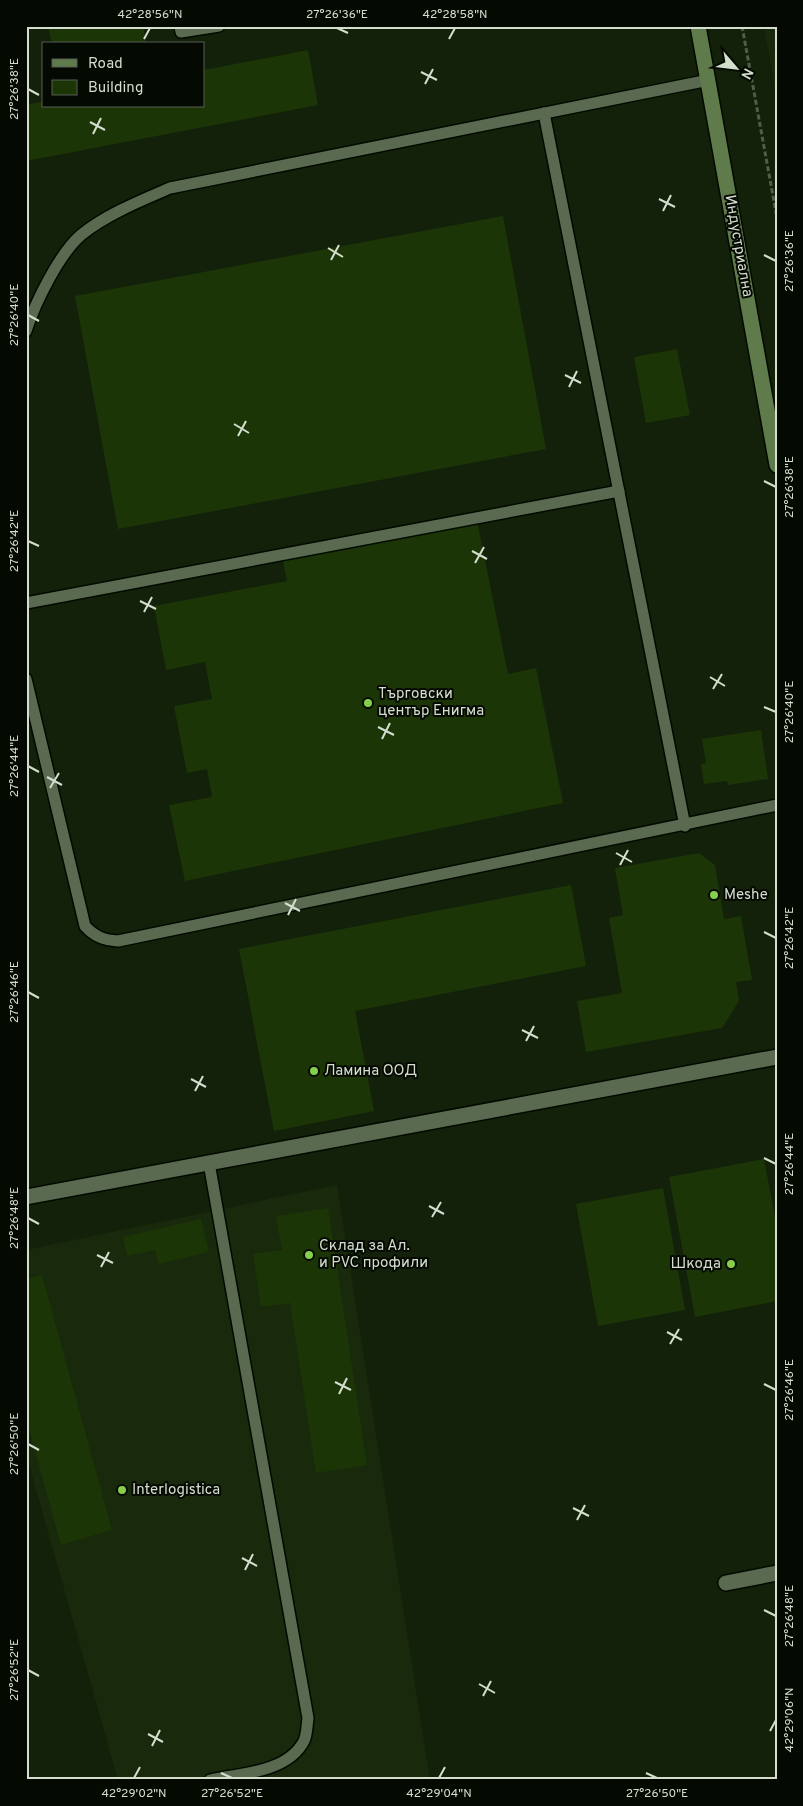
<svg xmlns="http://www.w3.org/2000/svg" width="803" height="1806" font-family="Overpass,sans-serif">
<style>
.built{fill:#18290c}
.building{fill:#1c3507}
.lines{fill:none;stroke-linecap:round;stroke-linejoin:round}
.lane-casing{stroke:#020a00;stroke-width:14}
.street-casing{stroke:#020a00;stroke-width:18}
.secondary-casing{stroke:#020a00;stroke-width:18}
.path{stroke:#505d48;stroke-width:3;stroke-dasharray:5 2.5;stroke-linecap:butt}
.lane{stroke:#5a6a50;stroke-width:11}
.street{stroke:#5a6a50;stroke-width:15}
.secondary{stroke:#5f7b4b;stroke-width:15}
.ticks{fill:none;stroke:#d4ddce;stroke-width:2}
.poi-dot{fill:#85cf4c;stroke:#040902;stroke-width:2}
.labels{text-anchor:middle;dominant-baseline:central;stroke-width:4;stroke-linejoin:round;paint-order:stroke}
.street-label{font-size:15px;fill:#d4ddce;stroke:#040902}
.poi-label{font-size:15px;fill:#d4ddce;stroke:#040902;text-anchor:start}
.neatline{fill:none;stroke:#d4ddce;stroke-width:2}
.ticks-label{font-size:12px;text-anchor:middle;fill:#d4ddce}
</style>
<rect width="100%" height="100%" fill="#13210a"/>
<g class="built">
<polygon points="764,26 777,26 777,101"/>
<polygon points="337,1185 430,1780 118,1780 26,1454 26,1250"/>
</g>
<g class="building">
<polygon points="48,26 143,26 146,44 52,44"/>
<polygon points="308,50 318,105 26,161 26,105 44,101 44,106 204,106 204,70"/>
<polygon points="503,216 546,449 118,529 75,296"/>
<polygon points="677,349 690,415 646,423 634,357"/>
<polygon points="477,521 508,674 536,668 563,803 185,881 169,805 212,797 207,769 187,773 174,706 212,699 205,662 166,670 154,606 287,581 283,561"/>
<polygon points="761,730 768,779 728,785 727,781 704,784 701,764 706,763 702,739"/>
<polygon points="699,853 715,865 724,919 741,916 752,980 736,982 739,1001 722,1028 586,1052 577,1001 622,993 609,918 623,915 615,868"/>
<polygon points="571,885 586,966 355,1011 374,1111 274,1131 239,949"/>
<polygon points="764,1159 777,1227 777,1301 695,1317 669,1177"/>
<polygon points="663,1188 685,1310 598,1326 576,1204"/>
<polygon points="328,1208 367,1465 316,1473 290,1303 261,1307 253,1254 282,1250 276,1216"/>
<polygon points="201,1219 209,1252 158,1264 155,1250 127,1256 123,1237"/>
<polygon points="42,1275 112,1530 61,1545 26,1418 26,1279"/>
</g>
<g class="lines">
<defs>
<g id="lane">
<polyline points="180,26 181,32 219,26"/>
<polyline points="544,113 685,826"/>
<path d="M26 331C35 303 59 254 81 235 105 215 142 200 170 188L709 80"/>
<polyline points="26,603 619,491"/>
<path d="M26 679 85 926C95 937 104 940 118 941L777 805"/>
<path d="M209 1163 308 1718C307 1725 307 1735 304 1741 287 1773 241 1773 210 1780"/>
</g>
<g id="street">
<polyline points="26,1197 777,1057"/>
<polyline points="726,1583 777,1573"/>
</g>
<polyline id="secondary" points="698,26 777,465"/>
</defs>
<use href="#lane" class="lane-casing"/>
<use href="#street" class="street-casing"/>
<use href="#secondary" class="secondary-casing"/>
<polyline class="path" points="742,26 777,218"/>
<use href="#lane" class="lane"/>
<use href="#street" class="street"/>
<use href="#secondary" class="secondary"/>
</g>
<path class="ticks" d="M337 28 348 33M144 39 150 28M449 39 455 28M421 72 437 80M425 84 433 69M28 89 39 95M90 122 105 130M93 134 101 118M659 199 675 207M663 211 671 195M328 248 343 257M764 255 776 261M331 260 339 245M28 315 39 321M565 375 581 383M569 387 577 371M234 424 249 433M238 436 246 421M764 481 776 487M28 541 39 546M472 551 487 559M475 563 484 547M140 601 156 609M144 612 152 597M710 677 725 686M713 689 722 674M764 707 776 712M378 727 394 735M382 739 390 723M28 766 39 772M47 777 62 785M50 788 59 773M616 853 632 862M620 865 628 850M285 903 300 911M288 915 296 899M764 932 776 938M28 992 39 998M522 1030 538 1038M526 1041 534 1026M191 1079 206 1087M195 1091 203 1076M764 1158 776 1164M429 1206 444 1214M432 1217 441 1202M28 1218 39 1224M97 1255 113 1263M101 1267 109 1252M667 1332 682 1340M670 1344 679 1329M335 1382 351 1390M764 1384 776 1390M339 1394 347 1378M28 1444 39 1450M573 1508 589 1516M577 1520 585 1505M242 1558 257 1566M245 1570 253 1554M764 1610 776 1616M28 1670 39 1676M479 1684 495 1693M483 1696 491 1681M770 1731 776 1720M148 1734 163 1742M152 1746 160 1730M221 1773 232 1778M646 1773 657 1778M134 1778 140 1767M439 1778 445 1767"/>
<g class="poi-dot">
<circle cx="368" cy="703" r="5"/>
<circle cx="714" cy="895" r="5"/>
<circle cx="314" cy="1071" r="5"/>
<circle cx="309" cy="1255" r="5"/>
<circle cx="731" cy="1264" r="5"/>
<circle cx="122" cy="1490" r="5"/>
</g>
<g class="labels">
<g class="street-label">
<text transform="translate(738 246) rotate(80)">Индустриална</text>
</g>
<g class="poi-label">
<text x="378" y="694">Търговски<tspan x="378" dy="17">център Енигма</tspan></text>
<text x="724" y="895">Meshe</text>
<text x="324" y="1071">Ламина ООД</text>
<text x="319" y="1246">Склад за Ал.<tspan x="319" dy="17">и PVC профили</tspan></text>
<text x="721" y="1264" text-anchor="end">Шкода</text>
<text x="132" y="1490">Interlogistica</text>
</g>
</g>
<rect width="803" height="1806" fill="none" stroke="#040902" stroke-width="55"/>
<rect x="42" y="42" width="162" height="65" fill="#040902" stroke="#575e54"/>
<rect x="52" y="59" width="25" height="8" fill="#5f7b4b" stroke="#575e54"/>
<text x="88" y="68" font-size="15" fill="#d4ddce">Road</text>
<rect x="52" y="80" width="25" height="15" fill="#1c3507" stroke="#575e54"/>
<text x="88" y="92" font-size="15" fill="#d4ddce">Building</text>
<g transform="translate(736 68) rotate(118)" stroke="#040902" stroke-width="4" paint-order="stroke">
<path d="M0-4L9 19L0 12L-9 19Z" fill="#d4ddce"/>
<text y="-8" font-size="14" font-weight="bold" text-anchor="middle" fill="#d4ddce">N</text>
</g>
<rect x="28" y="28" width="748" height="1750" class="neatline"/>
<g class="ticks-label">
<text x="150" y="18">42°28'56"N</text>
<text x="337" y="18">27°26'36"E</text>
<text x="455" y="18">42°28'58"N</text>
<text transform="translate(14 89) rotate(-90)" y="4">27°26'38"E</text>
<text transform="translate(789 261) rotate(-90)" y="4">27°26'36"E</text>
<text transform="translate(14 315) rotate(-90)" y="4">27°26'40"E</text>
<text transform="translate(789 487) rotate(-90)" y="4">27°26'38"E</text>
<text transform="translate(14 541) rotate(-90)" y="4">27°26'42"E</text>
<text transform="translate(789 712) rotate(-90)" y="4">27°26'40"E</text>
<text transform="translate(14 766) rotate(-90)" y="4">27°26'44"E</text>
<text transform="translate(789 938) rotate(-90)" y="4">27°26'42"E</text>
<text transform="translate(14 992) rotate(-90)" y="4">27°26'46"E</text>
<text transform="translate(789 1164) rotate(-90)" y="4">27°26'44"E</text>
<text transform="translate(14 1218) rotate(-90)" y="4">27°26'48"E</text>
<text transform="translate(789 1390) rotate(-90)" y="4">27°26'46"E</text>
<text transform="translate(14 1444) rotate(-90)" y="4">27°26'50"E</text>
<text transform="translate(789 1616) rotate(-90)" y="4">27°26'48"E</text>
<text transform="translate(14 1670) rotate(-90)" y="4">27°26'52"E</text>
<text transform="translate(789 1720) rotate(-90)" y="4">42°29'06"N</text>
<text x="134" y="1797">42°29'02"N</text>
<text x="232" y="1797">27°26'52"E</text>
<text x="439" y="1797">42°29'04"N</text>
<text x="657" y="1797">27°26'50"E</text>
</g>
</svg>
